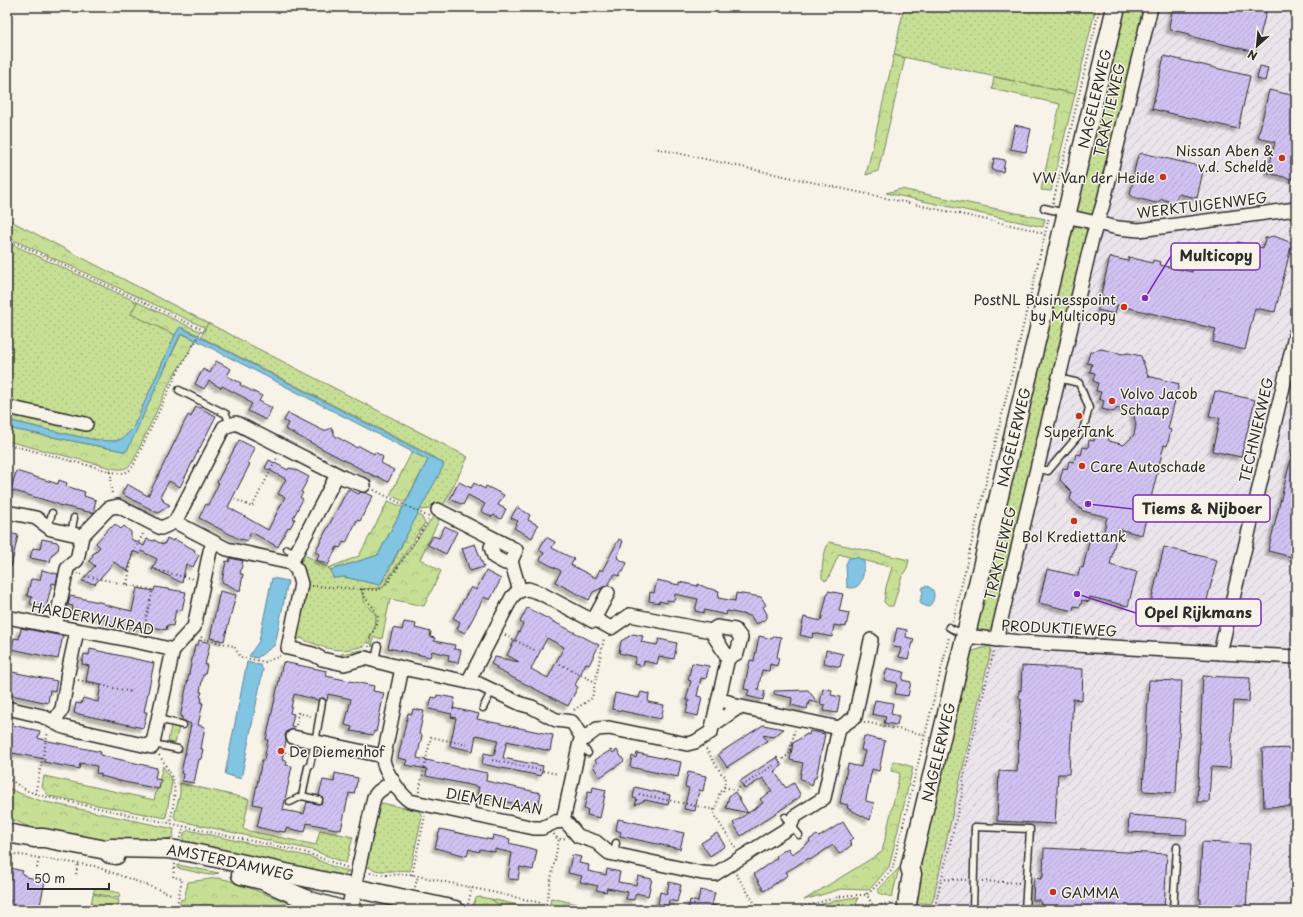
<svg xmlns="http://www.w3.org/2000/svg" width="1303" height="917" font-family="'Playpen Sans',sans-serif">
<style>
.industrial{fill:url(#industrial-furrows)}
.grass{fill:url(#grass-dots);stroke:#798560}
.forest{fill:url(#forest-crowns);stroke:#798560}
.garden{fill:#c7df95;stroke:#798560}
.water{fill:#81c5e2;stroke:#5f8799}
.building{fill:url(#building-hatch);stroke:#2b2b2b;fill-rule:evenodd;filter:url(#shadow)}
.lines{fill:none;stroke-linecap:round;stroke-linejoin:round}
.service-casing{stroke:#2b2b2b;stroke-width:9}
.minor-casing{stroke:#2b2b2b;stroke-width:16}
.tertiary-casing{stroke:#2b2b2b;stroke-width:19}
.secondary-casing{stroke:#2b2b2b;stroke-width:21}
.path{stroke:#2b2b2b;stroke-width:2;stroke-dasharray:1 3;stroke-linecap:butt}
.service{stroke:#f7f3e8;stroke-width:6}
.minor{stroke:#f7f3e8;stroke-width:13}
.tertiary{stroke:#f7f3e8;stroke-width:16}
.secondary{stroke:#f7f3e8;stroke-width:18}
.poi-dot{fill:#c8321e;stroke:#f7f3e8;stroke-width:1.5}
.labels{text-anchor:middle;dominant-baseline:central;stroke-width:3;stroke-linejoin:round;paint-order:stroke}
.street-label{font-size:14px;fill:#2b2b2b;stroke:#f7f3e8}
.poi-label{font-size:14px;fill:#2b2b2b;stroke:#f7f3e8;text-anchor:start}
.leader{fill:none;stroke:#7b2cbf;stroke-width:1.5}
.callout-dot{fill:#7b2cbf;stroke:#f7f3e8;stroke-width:1.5}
.callout{fill:#f7f3e8;stroke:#7b2cbf;stroke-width:1.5}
.callout-label{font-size:15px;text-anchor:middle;font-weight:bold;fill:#2b2b2b}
</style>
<defs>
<pattern id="industrial-furrows" width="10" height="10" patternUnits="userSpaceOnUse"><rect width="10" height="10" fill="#ece4eb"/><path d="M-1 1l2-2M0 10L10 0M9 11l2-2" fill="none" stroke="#cbc4ca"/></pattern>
<pattern id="grass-dots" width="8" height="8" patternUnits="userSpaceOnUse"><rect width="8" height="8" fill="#c7df95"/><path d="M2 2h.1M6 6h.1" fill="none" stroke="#abc081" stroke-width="1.8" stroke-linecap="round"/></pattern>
<pattern id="forest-crowns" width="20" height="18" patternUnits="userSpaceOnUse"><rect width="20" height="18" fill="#c7df95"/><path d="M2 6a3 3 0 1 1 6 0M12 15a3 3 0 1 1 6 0" fill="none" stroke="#abc081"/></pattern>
<pattern id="building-hatch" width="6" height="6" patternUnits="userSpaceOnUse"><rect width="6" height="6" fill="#d1c1f2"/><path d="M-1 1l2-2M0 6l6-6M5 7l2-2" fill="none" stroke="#b4a6d0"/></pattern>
<filter id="shadow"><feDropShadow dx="-3.5" dy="3.5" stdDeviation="1" flood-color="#0004"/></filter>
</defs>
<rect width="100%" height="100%" fill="#f7f3e8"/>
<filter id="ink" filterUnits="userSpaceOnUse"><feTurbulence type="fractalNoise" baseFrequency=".025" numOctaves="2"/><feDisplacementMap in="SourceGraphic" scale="8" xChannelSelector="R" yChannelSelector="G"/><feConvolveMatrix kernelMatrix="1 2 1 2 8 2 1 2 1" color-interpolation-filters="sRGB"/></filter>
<g filter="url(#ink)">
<polygon class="industrial" points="1149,7 1296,7 1296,910 909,910"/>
<g class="grass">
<polygon points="904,7 1096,7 1075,94 894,55"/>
<polygon points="1122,7 1146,7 1094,214 1091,215 1079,214 1075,207"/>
<path d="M1077 226H1084L1088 232 994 627C987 639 979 632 974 622L1071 229Z"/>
<path d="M7 242 137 302 131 314 175 335 133 428C129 432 125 438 119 440 105 446 27 424 7 420Z"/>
<polygon points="208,323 468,457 442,508 419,510 444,464 430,455 201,337"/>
<path d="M417 514 421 516 425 523 382 588 365 604 376 614C377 633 370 632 365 646 344 651 335 652 315 644 310 642 305 641 301 638L297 640 295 634 300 564 305 555 331 569 333 578 344 577 380 585 386 577Z"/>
<polygon points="990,646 991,650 963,767 933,900 931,904 912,902 933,810 965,659 973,651"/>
<path d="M362 650 369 651 373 654C364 653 354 653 347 657L340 656 341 654Z"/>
<polygon points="180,783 249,799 243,828 245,830 316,845 320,830 353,837 346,863 312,850 176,820 174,816 180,794"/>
<path d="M377 802 419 811 422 816 410 871C397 869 378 875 367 866L366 864 369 838Z"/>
<polygon points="188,830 311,857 336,868 349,871 340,878 182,847 184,833"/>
<polygon points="178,865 219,873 209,875 177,868"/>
<polygon points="899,868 892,897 878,893 878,890"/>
<polygon points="491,899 541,910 505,910"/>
</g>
<g class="forest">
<polygon points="894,55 905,58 878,171 866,175"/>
<polygon points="994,77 1075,94 1051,191 1041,190 1060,104 992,89"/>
<polygon points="901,189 1045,219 1043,227 886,193"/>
<polygon points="7,219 208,323 203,333 204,327 7,237"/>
<polygon points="137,302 199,331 200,332 198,335 180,327 175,335 131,314"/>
<path d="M182 334 196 340 170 382 136 455C131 466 128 470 116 469L7 441V428L123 451H126L181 335Z"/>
<polygon points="412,452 428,460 405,502 390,495"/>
<polygon points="388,501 403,507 378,555 331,570 328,568 359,556"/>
<polygon points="441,516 420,559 441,571 424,606 390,599 382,639 374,637 372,647 370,639 376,623 376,614 365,604 361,589 382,588 433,517"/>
<path d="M829 542 909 560 907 568 902 576 893 606H888L884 602 886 587 892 567 862 560 857 557 852 558 839 554 828 579 825 581 822 578C822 565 823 554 829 542Z"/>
<polygon points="171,725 179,727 175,743 168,742"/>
<polygon points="893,761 913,767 889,867 869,890 841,889 804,900 882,852 900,773 891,771"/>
<polygon points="163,766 172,781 166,818 49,796 42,787 44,776 154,800"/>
<polygon points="7,787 16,792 41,801 174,829 173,837 163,840 156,844 107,844 49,833 34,829 7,817"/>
<polygon points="217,878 228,880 308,910 178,910 181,899 184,900 188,882"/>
<polygon points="480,897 491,899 505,910 473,910 473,905 476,898"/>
<polygon points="551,898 605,910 575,910 550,904"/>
<polygon points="849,898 858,898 855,910 803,910 826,903"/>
</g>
<g class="garden">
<polygon points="95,888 120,893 119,898 93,893"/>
<polygon points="93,894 119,900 117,910 90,910"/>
</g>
<g class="water">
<path d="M180 327 443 463V467L380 585 344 577 333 578 331 570 378 555 428 460 184 334 180 335 127 451H123L7 428V420C27 424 105 446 119 440 125 438 129 432 133 428L175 335Z"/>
<path d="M857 557 864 561C865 571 862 593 847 587L846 564 849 558Z"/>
<polygon points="272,578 288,581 275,645 257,658 249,656 259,641"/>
<path d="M925 586C937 587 936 601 928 607L921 604 920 601 923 593 922 590 923 587Z"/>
<polygon points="247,662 260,665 263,670 241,779 225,774"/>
</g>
<g class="building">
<polygon points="1173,7 1245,7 1266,12 1256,52 1189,36 1190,34 1171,30 1169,26"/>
<polygon points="1164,56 1250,76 1238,129 1152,109"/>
<polygon points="1260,66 1268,68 1265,81 1257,79"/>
<polygon points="1269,90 1296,96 1296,180 1268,173 1275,142 1258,138"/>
<polygon points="1015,125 1031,129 1026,152 1010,149"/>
<polygon points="1142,153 1204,167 1197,198 1178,194 1176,199 1172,202 1162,199 1156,203 1133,197 1130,194 1135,174 1134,172 1138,155"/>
<polygon points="994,158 1005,160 1003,172 992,170"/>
<polygon points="1274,236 1292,243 1275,312 1255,308 1245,350 1213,342 1216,329 1117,305 1115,314 1097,310 1106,298 1101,294 1110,257 1128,261 1129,257 1152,263 1153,260 1161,262 1160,265 1192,272 1197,249 1233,257 1237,242 1263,248 1265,238"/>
<polygon points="1101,349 1123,354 1128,353 1141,356 1148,376 1179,384 1168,429 1171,430 1167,446 1164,445 1142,535 1118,529 1110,565 1137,572 1128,606 1090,597 1089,602 1082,600 1080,607 1074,606 1073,611 1039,603 1047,569 1078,576 1080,567 1083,568 1090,538 1102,541 1107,517 1083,511 1070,499 1072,492 1060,480 1063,468 1067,469 1069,461 1074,462 1076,454 1081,455 1083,447 1088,448 1089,440 1094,441 1096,434 1108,436 1109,441 1124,445 1134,435 1136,425 1133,412 1117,408 1114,412 1102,409 1104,401 1099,399 1101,392 1096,391 1098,383 1093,381 1095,373 1090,372 1092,364 1087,363 1090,352"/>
<polygon points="216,361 231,369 227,376 241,383 240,385 262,396 259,401 272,408 266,420 248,411 252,404 246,400 247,399 222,386 221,388 209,381 204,389 195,384 203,369 210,373"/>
<polygon points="1215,391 1255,400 1241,457 1212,451 1220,418 1209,416"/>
<polygon points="196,406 216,416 180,487 169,481 161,495 164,502 170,505 158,513 122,494 127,484 148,496 188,415 191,417"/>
<polygon points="288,413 324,431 332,428 335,436 357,448 359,446 374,454 375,452 383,457 381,463 394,470 388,482 377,476 376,477 285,429 288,423 284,421"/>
<polygon points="239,440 255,448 248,463 250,464 228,507 268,530 285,497 278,494 286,479 265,468 269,460 288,470 289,468 294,469 309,477 301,492 303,493 300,497 303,499 293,518 295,519 290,528 288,527 278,547 251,532 247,541 242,539 241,540 199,518 206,504 208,505 219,483 217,482"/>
<polygon points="1293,450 1296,450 1296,558 1268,551"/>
<polygon points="16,471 58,484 59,480 67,483 66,486 85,492 84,496 96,500 93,513 58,505 58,504 11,490"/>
<polygon points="459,482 471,488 474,483 485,489 486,486 504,495 498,505 506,509 501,519 494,515 492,517 481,511 485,504 468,495 463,505 450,499"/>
<polygon points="348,489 359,494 360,492 366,493 373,496 360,521 357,520 346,543 343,542 340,548 337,547 328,565 317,560 319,554 315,552"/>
<polygon points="517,507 530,515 528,520 538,525 532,538 514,528 518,521 511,518"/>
<polygon points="115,524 121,529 124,526 131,532 131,539 144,546 147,539 153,541 154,540 164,545 167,538 173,541 174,539 195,550 194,552 199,555 193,567 186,564 182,583 153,568 157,559 141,551 140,554 133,551 128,571 114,562 95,584 82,581 95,566 89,561 93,557 92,555 100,547 96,543 110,527 111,528"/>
<polygon points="445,526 457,532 446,554 428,545 433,536 439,538"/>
<polygon points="7,533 18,535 11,567 7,566"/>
<polygon points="546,537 555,542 552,548 574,559 571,565 596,578 600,569 602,571 619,539 623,541 617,558 627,563 623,572 621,572 619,576 615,574 608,585 593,592 589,600 555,582 561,571 540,560 544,553 539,550"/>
<polygon points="42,539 57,542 59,545 58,550 52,554 50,562 30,558 33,548 40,549"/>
<polygon points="475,544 484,567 470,571 462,548"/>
<polygon points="1164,547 1217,560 1201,624 1176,618 1174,625 1147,619"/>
<polygon points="230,558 243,561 240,574 243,574 240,591 222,582 226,561 229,562"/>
<polygon points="42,570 58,574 56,584 52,583 46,608 30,604 32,597 27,596 31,579 40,580"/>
<polygon points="486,571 501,579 490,600 484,597 465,633 457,629 460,622 453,618 471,587 476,590"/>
<polygon points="657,580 679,585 679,582 698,586 698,584 707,588 719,591 718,598 735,601 736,593 761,597 766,605 763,607 767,614 767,618 759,623 755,623 751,616 746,615 727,611 726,615 704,610 704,613 695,611 698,599 675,594 674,601 667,600 667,603 659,601 659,603 649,601 650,592 654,593"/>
<polygon points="155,587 186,592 182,610 176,609 173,626 167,625 166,630 145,625 144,627 141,627 141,629 106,622 106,619 72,612 73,606 68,605 70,596 104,603 104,604 110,606 132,611 137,588 154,591"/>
<polygon points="220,591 236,595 224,641 210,638"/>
<polygon points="828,591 843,594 839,611 849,613 846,627 834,625 832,637 813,633 812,638 800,635 804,617 821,621"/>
<path d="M527 608 599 645 589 665 586 663 575 685 578 687 568 706 496 669 497 667 491 664 495 657 519 662 507 655 523 624 520 622ZM547 638 564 647 548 678 531 669Z"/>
<polygon points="404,622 416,624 415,628 431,632 430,637 435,638 434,641 455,645 454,649 461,650 458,663 448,661 449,655 432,651 430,657 388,648 393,628 402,630"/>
<polygon points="21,628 63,636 58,659 12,649 14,638 19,639"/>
<polygon points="897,628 907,630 906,637 914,639 908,659 899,657 901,648 893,647"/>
<polygon points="633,634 643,636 641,642 657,645 659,639 677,643 674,659 659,656 657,664 644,661 643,666 634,664 636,657 619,653 621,641"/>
<polygon points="759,636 772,639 773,636 781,637 777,657 779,658 777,666 770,664 769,671 762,670 758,690 765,691 763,700 747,696 749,690 744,689 750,660 754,661"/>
<polygon points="199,640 210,643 205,665 207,665 205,675 203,675 200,692 202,692 200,697 202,698 201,703 203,703 198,725 205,727 201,749 203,749 201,759 199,759 194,783 182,781 183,774 181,773 191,724 182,720 182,717 181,716 181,713 195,645 198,645"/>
<polygon points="90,649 154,663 144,712 147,712 143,728 74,713 76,703 81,704 83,698 98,702 101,684 86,681 89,666 82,664 84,654 89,655"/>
<polygon points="826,650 843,654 840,667 824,663"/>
<polygon points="283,662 327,671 326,676 374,686 373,691 384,693 376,732 374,731 373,735 351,731 352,727 345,725 351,699 328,694 327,701 323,698 318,700 294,694 290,713 294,714 291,726 295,727 294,729 287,731 285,735 286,741 282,760 287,761 286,765 292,766 283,810 304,814 307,802 318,804 322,803 323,798 319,795 323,780 334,782 335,773 358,778 354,794 349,793 341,830 307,823 305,832 286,828 285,832 278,831 278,832 257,827 262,806 253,804 262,760 264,760 268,740 266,740"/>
<polygon points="692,663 709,666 706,679 701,678 697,696 702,697 698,716 686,713 689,700 686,700 691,681 688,680"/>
<polygon points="1022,666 1083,669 1082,700 1073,699 1069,774 1058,774 1055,824 997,821 999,771 1017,772 1021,699 1019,699 1019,690 1021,691"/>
<polygon points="887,668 904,672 902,680 911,682 908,696 895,694 897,683 884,680"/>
<polygon points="7,671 57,681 55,691 50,690 48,703 7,694"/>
<polygon points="1203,676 1250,678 1249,702 1234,701 1230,768 1211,767 1209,802 1197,802"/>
<polygon points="1149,680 1182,681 1176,793 1143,791"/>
<polygon points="823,688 832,690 831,695 840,697 837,713 824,711 825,705 820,704"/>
<polygon points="808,690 818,703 809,701 807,709 791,705 792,698 774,694 774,691"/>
<polygon points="641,692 649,694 648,702 664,705 661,719 612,709 615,693 639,698"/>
<polygon points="437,695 455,698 453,710 453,708 479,714 477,719 553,735 550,751 507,741 503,758 543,766 541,776 482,764 484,753 494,755 498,740 476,735 473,751 450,746 456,718 451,717 452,714 429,709 432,697 436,698"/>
<polygon points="875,700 893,703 891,714 899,716 897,725 884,723 886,717 872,714"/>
<polygon points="413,709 424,711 419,734 422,735 422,736 417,758 487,773 486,781 541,793 538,808 477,796 479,787 426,776 427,769 405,765 407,760 398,758 408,713 412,714"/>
<polygon points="7,724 40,731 38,738 44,740 101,752 100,755 157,768 155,779 161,780 159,789 124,782 101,776 101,774 96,773 97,766 80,763 79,769 44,762 45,759 7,752"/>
<polygon points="763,725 784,729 773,737 763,735 767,741 727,767 718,754"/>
<polygon points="810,731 825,734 816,778 814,778 812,786 800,778 803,763 790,760 793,743 807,734 809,735"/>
<polygon points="864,736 885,741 879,771 872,769 866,799 866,801 874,803 870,820 847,808 848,805 840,803 848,764 861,767 865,751 861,750"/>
<polygon points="1296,748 1296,806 1264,807 1262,749"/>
<polygon points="611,750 613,753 617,750 624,761 600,777 593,766 597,763 595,760"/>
<polygon points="637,753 681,762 678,777 630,767 632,756 636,758"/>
<polygon points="777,757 782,766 774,771 786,788 794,783 800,794 800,797 741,836 733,823 748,813 726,808 729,796 735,792 748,813 763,803 760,799 772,791 763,778 745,789 740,781"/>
<polygon points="688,772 706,776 703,791 699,790 695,811 684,809 689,788 685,787"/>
<polygon points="593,787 606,790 600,818 587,815 588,810 584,809 588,791 592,792"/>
<polygon points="635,787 670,795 668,805 645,800 635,805 637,799 633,798"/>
<polygon points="1129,815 1187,819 1186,835 1128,832"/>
<polygon points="618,819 684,833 680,849 620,836 621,832 616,830"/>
<polygon points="843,822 853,838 849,841 852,845 839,854 833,845 810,860 809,858 786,872 788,875 764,891 754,874 777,858 776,856 788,848 792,854 810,842 809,840 817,835 819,837"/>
<polygon points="440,829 492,840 493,835 510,839 509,843 537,850 533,870 520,867 518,880 510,879 508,878 512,853 495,849 495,852 480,849 479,852 469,849 467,856 435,848"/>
<polygon points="717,833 725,846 710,856 701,843"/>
<polygon points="1202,842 1250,844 1246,910 1201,910 1201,899 1199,899"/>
<polygon points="1044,848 1167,854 1164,910 1041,910 1041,903 1040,903 1040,900 1033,900 1034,878 1041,879 1041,877 1043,877"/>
<polygon points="572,855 581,857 579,863 589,865 588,871 606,875 607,869 620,872 618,882 636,885 638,876 652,879 648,896 636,893 634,900 626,899 628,892 607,888 606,892 596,890 598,886 580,882 582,876 568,873"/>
<polygon points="10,868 23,871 22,874 27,876 27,877 45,881 39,910 7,910 10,900 7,900 7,882"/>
<polygon points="669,882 681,885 677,902 669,900 668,906 658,904 660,892 667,894"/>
<polygon points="700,890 715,893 712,905 717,906 717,910 688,910 690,900 698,902"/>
</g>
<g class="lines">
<defs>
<g id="service">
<polyline points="1044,208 1061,212 1064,215"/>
<polyline points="179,390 226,414 230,425"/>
<polyline points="1037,468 1048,471 1083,430 1089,408 1079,383 1058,378"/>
<polyline points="47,527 49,523 52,513"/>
<polyline points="71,534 74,518"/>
<polyline points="287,549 296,553"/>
<path d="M949 627C953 631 959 630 963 634"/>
<polyline points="375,660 378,646"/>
<polyline points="483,708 492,690"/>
<polyline points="158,719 183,725"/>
<polyline points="580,743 588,753"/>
<polyline points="153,744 178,749"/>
<polyline points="302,796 308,767 310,765 316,737 322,702"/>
<polyline points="290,802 302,796 319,800"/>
<polyline points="471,814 472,803"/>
<polyline points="785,817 799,835"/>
<polyline points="614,854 616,843"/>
<polyline points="973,910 975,827 1030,829 1025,910"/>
<polyline points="1173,910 1177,847"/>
</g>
<g id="minor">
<polyline points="1066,216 1118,228 1139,230 1296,209"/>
<polyline points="7,407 86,424"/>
<polyline points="438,510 516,550 511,561 520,591"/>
<polyline points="7,512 36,518 51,529 82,536"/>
<polyline points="175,522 224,427 236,423 344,478 364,485"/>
<polyline points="82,536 109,508 118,506 161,528 175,522 227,549 291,563"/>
<polyline points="495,540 491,547 494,557 505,563 511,561"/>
<polyline points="291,563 297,570 301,584 288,648 313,654 322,659 344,664 365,658 402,668"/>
<polyline points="291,563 337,475"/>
<path d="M528 589 540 593 593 621H598L611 628 630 615 711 631 728 658 711 732 695 742 687 744 609 728 597 729 580 742 563 821 555 822 542 828H534L410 801C400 795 385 771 383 760L402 668 468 682 512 597 518 591Z"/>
<path d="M7 617C62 629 118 635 173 650"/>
<polyline points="593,621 608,593"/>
<polyline points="55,626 67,569 69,566 77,560 82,536"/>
<polyline points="711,631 717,627 735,630 741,638 737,653 728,658"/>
<polyline points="965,636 1020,642 1296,657"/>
<polyline points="996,640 1092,239 1103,204 1151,7"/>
<polyline points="1220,653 1296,332"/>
<polyline points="468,682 479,684 521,704 532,707 556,720 572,722 583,739"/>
<polyline points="719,700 729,702 732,705 839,728 855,717 871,640"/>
<polyline points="7,708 42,716 61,726 67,728 152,747 173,650 194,627 210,551 214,543"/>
<polyline points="54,722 62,709 67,680 67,677 77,631"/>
<polyline points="713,725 739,707"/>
<polyline points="293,737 383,756"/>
<polyline points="563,821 567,823 578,836 596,842 609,853 702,873 715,874 790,827 794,817 824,798 839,728"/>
<polyline points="354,888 374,797 378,792 393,781"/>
</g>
<polyline id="tertiary" points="350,910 354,888"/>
<g id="secondary">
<polyline points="7,833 34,838 44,838 106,850 110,854 116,855"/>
<path id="s1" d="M106 850 111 848 168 849 189 852 455 910"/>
<polyline points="241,875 262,880 310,901 342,910"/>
<path id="s2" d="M906 910 912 874 910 868 1116 7"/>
</g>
</defs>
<use href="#service" class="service-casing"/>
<use href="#minor" class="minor-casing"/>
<use href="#tertiary" class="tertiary-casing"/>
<use href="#secondary" class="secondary-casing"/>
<g class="path">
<polyline points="654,148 1029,229 1045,234"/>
<polyline points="1053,203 1100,7"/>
<path d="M7 239 184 321 201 329V332L176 375 135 462C131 471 126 474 117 473L7 444"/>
<polyline points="111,472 112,496"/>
<polyline points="374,490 429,517"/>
<polyline points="235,499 252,507 277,458"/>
<polyline points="152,569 193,579"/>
<polyline points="77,574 153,590 143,631"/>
<polyline points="127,584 133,553 144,532"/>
<polyline points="312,586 376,590 382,588 389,581 430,518"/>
<path d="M362 589C363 601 376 606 378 617 379 629 368 632 369 647"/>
<polyline points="953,621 1049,217"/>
<polyline points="505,635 536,651"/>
<polyline points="201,637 204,639 234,646 240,657 265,662 280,656"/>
<polyline points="560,664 595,682"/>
<polyline points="78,680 132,692"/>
<polyline points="574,710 592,698 604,638"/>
<polyline points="864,722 926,735"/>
<polyline points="296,725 298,713 312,716"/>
<polyline points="706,749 721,773 726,777 723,792 720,791 714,815 736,848"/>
<polyline points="285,752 293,754"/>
<path d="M159 755C179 785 176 788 170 823"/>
<polyline points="783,759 789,754 795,730"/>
<polyline points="492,760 558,774"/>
<polyline points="7,778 28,791 42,796 304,852 348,868"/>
<polyline points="724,787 736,790 774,765"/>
<polyline points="419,792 431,737 468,745"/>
<polyline points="35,794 48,732"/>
<polyline points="639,794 715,810"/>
<path d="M554 834C556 839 560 840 565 838"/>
<polyline points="181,838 183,826"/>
<polyline points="7,853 94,866 171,894"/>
<polyline points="175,864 173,877 182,879 176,910"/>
<polyline points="37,868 39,858"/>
<polyline points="370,873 385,875 409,874 537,902 568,910"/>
<polyline points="76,874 78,864"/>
<polyline points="736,874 759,910"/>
<polyline points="412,875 425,816"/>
<polyline points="941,879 966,880"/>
<polyline points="982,881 1020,883"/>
<polyline points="415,887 418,876"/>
<polyline points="866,893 874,908"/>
<polyline points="468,904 472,888"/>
<polyline points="546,904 559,839"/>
<polyline points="794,910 834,898 849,895 867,895 892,870 949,637"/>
<polyline points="870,910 881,905 893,903"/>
<polyline points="934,910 962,794 964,775 994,650"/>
</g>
<use href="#service" class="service"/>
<use href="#minor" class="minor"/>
<use href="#tertiary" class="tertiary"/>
<use href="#secondary" class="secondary"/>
</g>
</g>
<g class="poi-dot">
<circle cx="1282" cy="158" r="4"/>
<circle cx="1163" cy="177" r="4"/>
<circle cx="1124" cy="307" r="4"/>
<circle cx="1112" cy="401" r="4"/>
<circle cx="1079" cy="416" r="4"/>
<circle cx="1082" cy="466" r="4"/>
<circle cx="1074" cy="521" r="4"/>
<circle cx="281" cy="751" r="4"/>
<circle cx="1053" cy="892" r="4"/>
</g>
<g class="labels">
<g class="street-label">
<text stroke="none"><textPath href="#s2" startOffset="834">NAGELERWEG</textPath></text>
<text transform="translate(1109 110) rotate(-77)">TRAKTIEWEG</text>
<text transform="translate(1202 205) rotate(-7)">WERKTUIGENWEG</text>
<text transform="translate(1256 430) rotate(-77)">TECHNIEKWEG</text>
<text stroke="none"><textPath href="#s2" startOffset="486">NAGELERWEG</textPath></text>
<text transform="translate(1000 553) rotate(-77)">TRAKTIEWEG</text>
<text transform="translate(93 618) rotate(11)">HARDERWIJKPAD</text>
<text transform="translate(1059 628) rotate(3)">PRODUKTIEWEG</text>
<text stroke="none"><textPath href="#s2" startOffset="162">NAGELERWEG</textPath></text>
<text transform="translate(494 801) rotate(10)">DIEMENLAAN</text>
<text stroke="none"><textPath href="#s1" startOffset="126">AMSTERDAMWEG</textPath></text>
</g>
<g class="poi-label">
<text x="1274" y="150" text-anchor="end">Nissan Aben &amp;<tspan x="1274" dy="16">v.d. Schelde</tspan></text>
<text x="1155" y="177" text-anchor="end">VW Van der Heide</text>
<text x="1116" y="299" text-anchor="end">PostNL Businesspoint<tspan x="1116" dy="16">by Multicopy</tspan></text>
<text x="1120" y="393">Volvo Jacob<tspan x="1120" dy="16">Schaap</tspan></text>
<text x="1079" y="431" text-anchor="middle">SuperTank</text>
<text x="1090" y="466">Care Autoschade</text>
<text x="1074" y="536" text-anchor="middle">Bol Krediettank</text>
<text x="289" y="751">De Diemenhof</text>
<text x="1061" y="892">GAMMA</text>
</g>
</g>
<path class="leader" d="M1145 298L1171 256M1088 504L1133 509M1077 594L1136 613"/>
<g class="callout-dot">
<circle cx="1145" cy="298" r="4"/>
<circle cx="1088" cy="504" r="4"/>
<circle cx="1077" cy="594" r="4"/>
</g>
<g class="callout">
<rect x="1171" y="243" width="89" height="27" rx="4"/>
<rect x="1133" y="495" width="137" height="27" rx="4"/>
<rect x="1136" y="599" width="125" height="27" rx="4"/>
</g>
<g class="callout-label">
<text x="1216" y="261">Multicopy</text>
<text x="1202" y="514">Tiems &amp; Nijboer</text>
<text x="1198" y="618">Opel Rijkmans</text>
</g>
<rect width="1303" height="917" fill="none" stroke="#f7f3e8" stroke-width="24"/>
<rect x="12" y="12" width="1279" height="893" fill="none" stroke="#2b2b2b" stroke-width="1.5" filter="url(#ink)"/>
<g transform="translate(1257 46) rotate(207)" stroke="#f7f3e8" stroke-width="3" paint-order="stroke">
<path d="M0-3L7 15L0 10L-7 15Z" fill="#2b2b2b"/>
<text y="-6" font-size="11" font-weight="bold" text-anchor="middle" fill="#2b2b2b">N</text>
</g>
<path d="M28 883v6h81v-6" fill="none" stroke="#2b2b2b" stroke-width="2"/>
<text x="34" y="883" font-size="12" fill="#2b2b2b" stroke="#f7f3e8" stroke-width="3" paint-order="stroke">50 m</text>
</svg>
